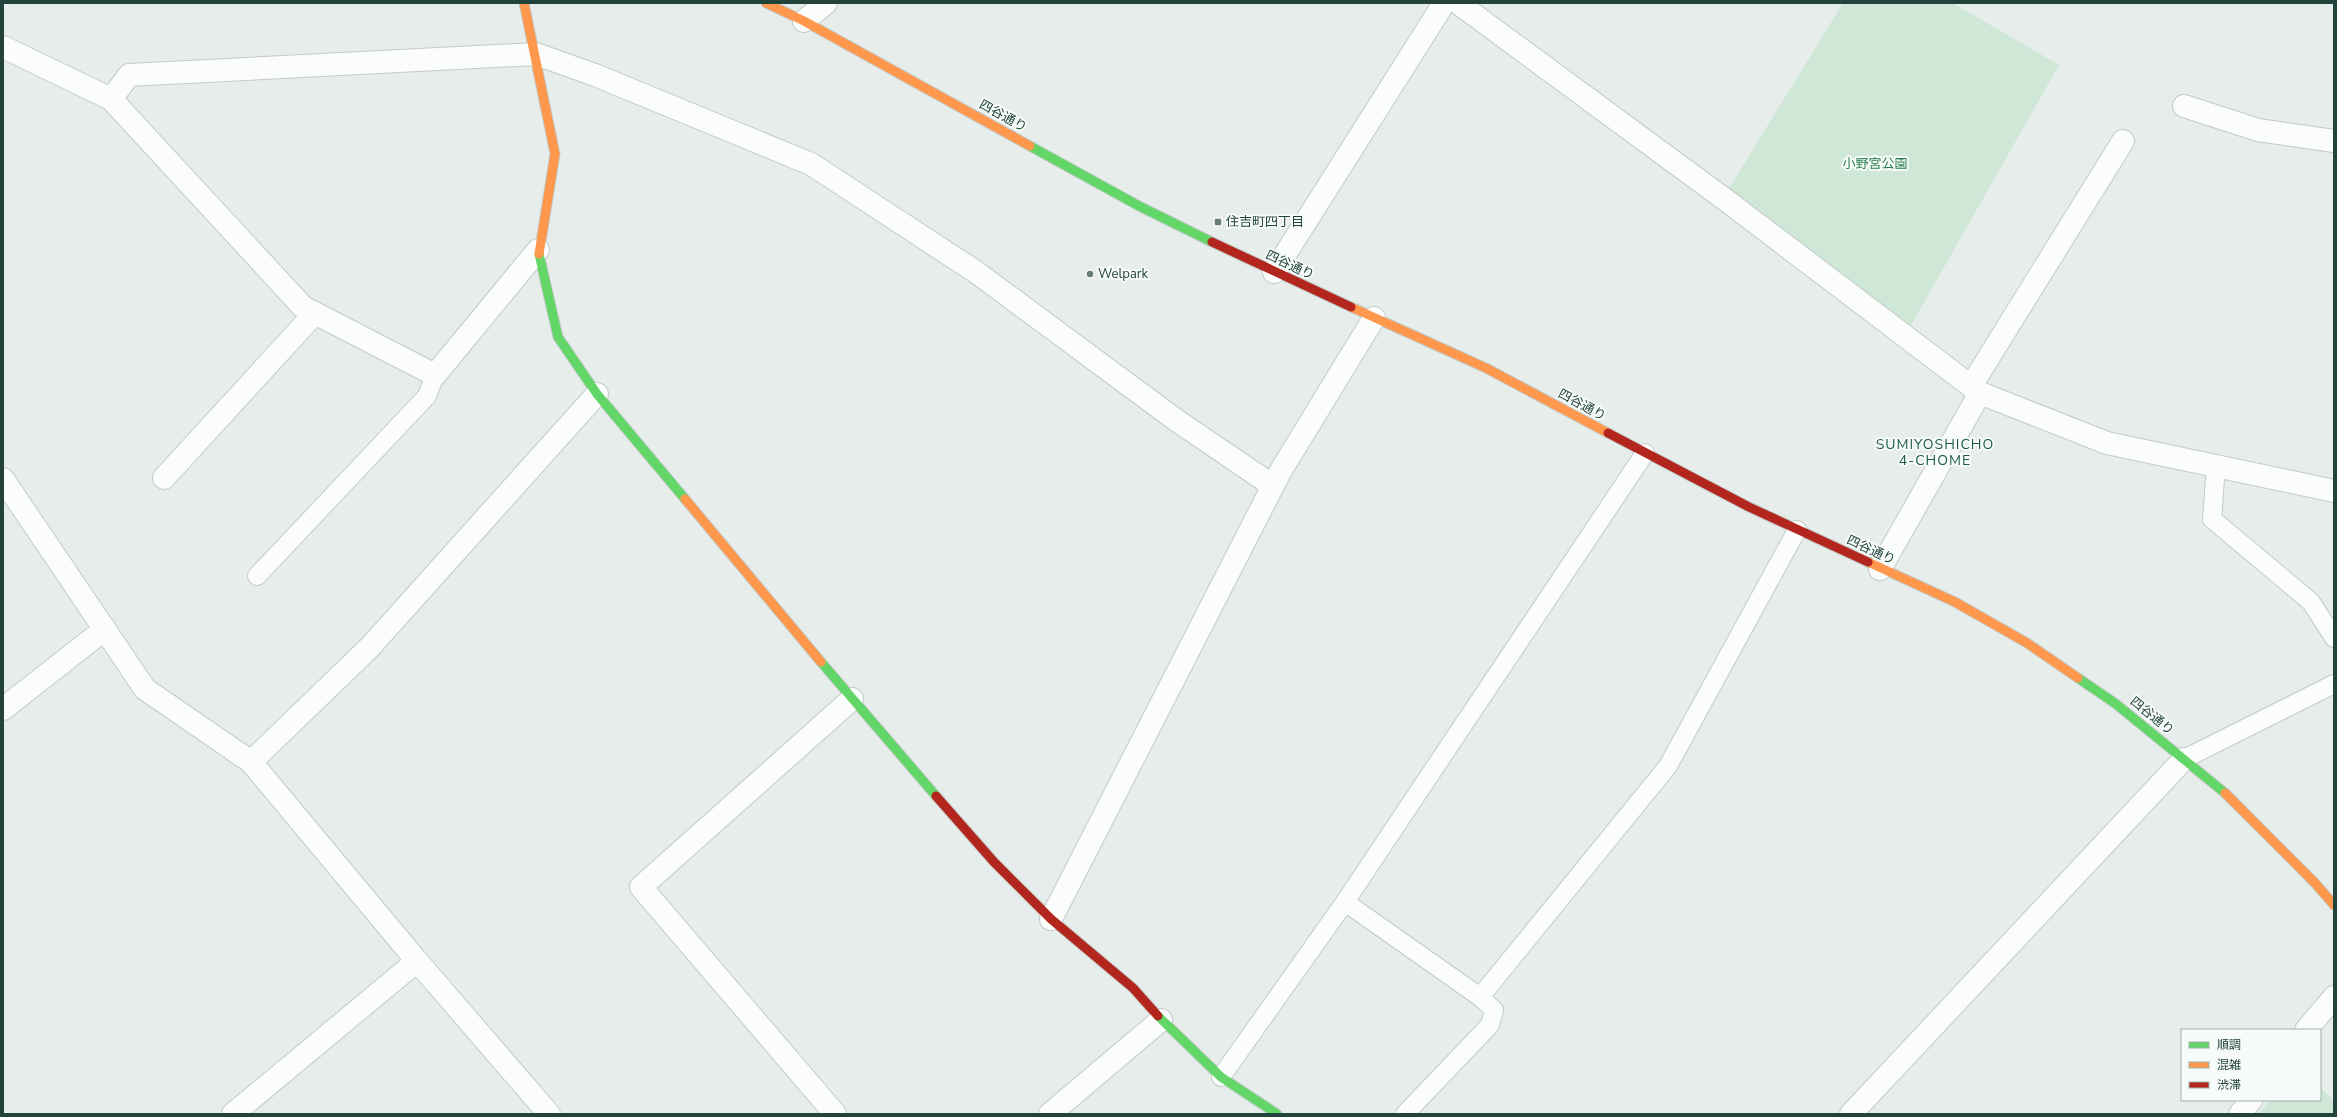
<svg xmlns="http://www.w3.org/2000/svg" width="2337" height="1117" font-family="'Nunito Sans','Noto Sans JP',sans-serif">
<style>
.green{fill:#cfe7d7}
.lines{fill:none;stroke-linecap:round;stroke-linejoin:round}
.lane-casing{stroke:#c4cac8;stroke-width:20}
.street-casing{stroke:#c4cac8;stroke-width:24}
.fast-casing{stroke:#c2cbc8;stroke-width:11}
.slow-casing{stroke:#c2cbc8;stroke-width:11}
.jam-casing{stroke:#c2cbc8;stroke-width:11}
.lane{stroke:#fbfcfc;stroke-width:18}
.street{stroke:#fbfcfc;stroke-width:22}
.fast{stroke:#63d668;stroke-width:9}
.slow{stroke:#ff974d;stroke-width:9}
.jam{stroke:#b3261e;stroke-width:9}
.poi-dot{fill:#677e78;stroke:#f6fbf9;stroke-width:1.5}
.labels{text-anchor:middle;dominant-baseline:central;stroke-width:4;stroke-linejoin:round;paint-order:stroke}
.street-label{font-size:13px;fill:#22433b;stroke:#f6fbf9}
.park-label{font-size:13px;fill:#277e4c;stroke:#f6fbf9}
.poi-label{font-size:13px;fill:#22433b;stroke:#f6fbf9;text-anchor:start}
.neighbourhood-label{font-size:14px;letter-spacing:1px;fill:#1b584b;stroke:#f6fbf9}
</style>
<rect width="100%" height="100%" fill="#e7edea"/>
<g class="green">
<polygon points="1843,3 1953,3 2059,65 1910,327 1723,198"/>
<polygon points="2320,1086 2334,1102 2334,1114 2259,1114 2270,1100 2320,1100"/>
</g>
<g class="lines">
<defs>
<g id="lane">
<polyline points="2216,466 2212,519 2311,602 2334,638"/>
<polyline points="257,576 427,396 435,375"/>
<polyline points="2184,759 2334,684"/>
<polyline points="1345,902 1480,997 1494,1010 1490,1025 1405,1114"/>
<polyline points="1480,997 1668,766 1797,530"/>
<polyline points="1221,1077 1345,902 1645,453"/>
</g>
<g id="street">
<polyline points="1458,3 1723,198 1980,393 2107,443 2334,491"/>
<polyline points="804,21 826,3"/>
<polyline points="3,47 111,99 303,307 435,375 538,250"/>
<polyline points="111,99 129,75 536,54 595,75 811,164 976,272 1176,420 1273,486"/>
<polyline points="2184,106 2258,130 2334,141"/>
<polyline points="1274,272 1444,3"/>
<polyline points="1971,386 2123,141"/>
<polyline points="164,478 315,313"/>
<polyline points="3,479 145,689 251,762 417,961"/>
<polyline points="1880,569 1980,393"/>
<polyline points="3,709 105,629"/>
<polyline points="251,762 370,647 597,394"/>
<polyline points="1051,919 1280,472 1374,318"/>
<polyline points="2306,1030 2334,997"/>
<polyline points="233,1114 417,961 549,1114"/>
<polyline points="835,1114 641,887 852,699"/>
<polyline points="1050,1114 1161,1020"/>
<polyline points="1851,1114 2184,759"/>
<polyline points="2240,1114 2251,1100"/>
</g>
<g id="fast">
<polyline points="1030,146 1139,206 1212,242"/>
<polyline points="539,254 558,337 597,394 685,499"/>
<polyline points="821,662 936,796"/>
<polyline points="2078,678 2116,704 2225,793"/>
<polyline points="1158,1016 1221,1077 1277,1114"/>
</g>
<g id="slow">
<polyline points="524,3 555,154 539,254"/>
<polyline points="766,3 804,21 1030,146"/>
<polyline points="1351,307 1486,368 1608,433"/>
<polyline points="685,499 821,662"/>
<polyline points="1868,562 1955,602 2027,643 2078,678"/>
<polyline points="2225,793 2314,882 2334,905"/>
</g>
<g id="jam">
<polyline points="1212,242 1351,307"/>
<polyline points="1608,433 1749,507 1868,562"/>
<polyline points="936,796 994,862 1051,919 1133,988 1158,1016"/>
</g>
</defs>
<use href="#lane" class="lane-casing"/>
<use href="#street" class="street-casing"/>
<use href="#fast" class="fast-casing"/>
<use href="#slow" class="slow-casing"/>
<use href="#jam" class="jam-casing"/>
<use href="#lane" class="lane"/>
<use href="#street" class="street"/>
<use href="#fast" class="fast"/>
<use href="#slow" class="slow"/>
<use href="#jam" class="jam"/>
</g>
<g class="poi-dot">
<rect x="1214" y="218" width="8" height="8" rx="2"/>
<circle cx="1090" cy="274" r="4"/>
</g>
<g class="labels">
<g class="street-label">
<text transform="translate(1003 116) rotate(29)">四谷通り</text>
<text transform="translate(1290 265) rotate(25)">四谷通り</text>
<text transform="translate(1582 405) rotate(28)">四谷通り</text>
<text transform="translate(1871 550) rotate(25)">四谷通り</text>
<text transform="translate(2152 716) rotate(39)">四谷通り</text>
</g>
<g class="park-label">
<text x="1875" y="164">小野宮公園</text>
</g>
<g class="poi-label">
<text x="1226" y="222">住吉町四丁目</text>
<text x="1098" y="274">Welpark</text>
</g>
<g class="neighbourhood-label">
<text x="1935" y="444">SUMIYOSHICHO<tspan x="1935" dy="16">4-CHOME</tspan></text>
</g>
</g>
<rect width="2337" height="1117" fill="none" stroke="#22433b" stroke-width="8"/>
<rect x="2181" y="1029" width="140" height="72" fill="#f6fbf9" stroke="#a1b1ad"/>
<rect x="2189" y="1042" width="20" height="6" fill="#63d668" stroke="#a1b1ad"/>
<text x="2217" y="1049" font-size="12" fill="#22433b">順調</text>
<rect x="2189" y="1062" width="20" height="6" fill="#ff974d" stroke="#a1b1ad"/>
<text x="2217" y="1069" font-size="12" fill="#22433b">混雑</text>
<rect x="2189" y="1082" width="20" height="6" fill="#b3261e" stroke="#a1b1ad"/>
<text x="2217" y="1089" font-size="12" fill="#22433b">渋滞</text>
</svg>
